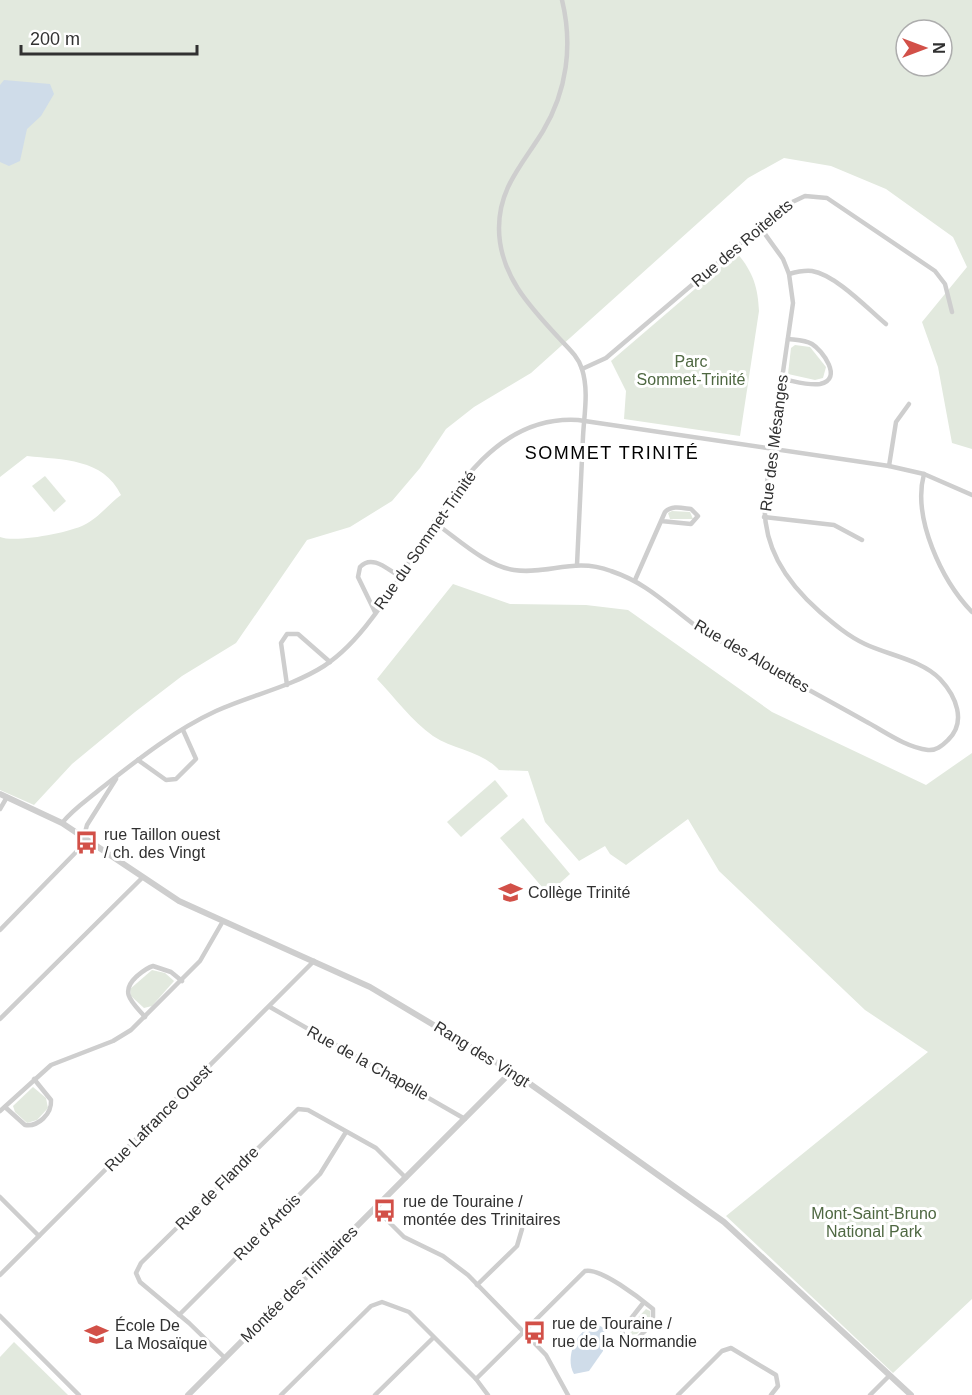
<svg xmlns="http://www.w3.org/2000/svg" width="972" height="1395" font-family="Helvetica,sans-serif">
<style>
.green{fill:#e2e9de;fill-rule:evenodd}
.water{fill:#cfdce9}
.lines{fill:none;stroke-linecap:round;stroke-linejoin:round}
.minor{stroke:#cecece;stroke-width:4.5}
.tertiary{stroke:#cecece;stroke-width:6}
.labels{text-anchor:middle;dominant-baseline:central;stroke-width:6;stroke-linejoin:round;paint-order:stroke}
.street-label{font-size:16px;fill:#313131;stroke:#fff}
.park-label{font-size:16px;fill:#4f6842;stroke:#fff}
.poi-label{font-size:16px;fill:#313131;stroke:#fff;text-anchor:start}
.neighbourhood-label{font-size:18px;letter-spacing:1.5px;fill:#000;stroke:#fff}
</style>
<rect width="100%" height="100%" fill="#fff"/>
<g class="green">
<path d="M0 0H972V449L952 443 938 367 922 322 967 267 953 237 886 189 831 166 784 158 748 178 531 373 474 407 446 429 420 468 392 501 350 527 307 540 236 643 182 676 135 712 72 764 34 805 0 790V537C15 543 68 533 84 525 97 519 109 504 121 495 103 458 63 460 27 456L0 477ZM906 30H942V66H906Z"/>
<path d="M737 253C753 272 758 287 759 311L740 436 624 419 626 391 611 361Z"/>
<polygon points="795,345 810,347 826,367 823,378 815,380 788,374 791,348"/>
<polygon points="45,476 66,501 54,512 32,486"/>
<polygon points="672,511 690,512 693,519 670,519 668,513"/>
<path d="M453 584 510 604 586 605 628 610 772 712 926 785 972 753V1299L893 1373 726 1216 928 1052 865 1010 719 871 688 819 626 865 610 854 605 846 579 861 545 822 528 771 499 770C482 751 454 750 433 736 412 721 395 698 377 679Z"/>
<polygon points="495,780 508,796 461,837 447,822"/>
<polygon points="523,818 570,874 548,894 500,838"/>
<polygon points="152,970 165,973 174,981 152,1006 144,1008 131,996 130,989"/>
<polygon points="33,1087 46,1098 48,1108 37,1120 27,1123 15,1112 13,1106"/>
<polygon points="646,1309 650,1311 650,1320 637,1334 630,1335 627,1329"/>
<polygon points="14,1342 68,1395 0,1395 0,1357"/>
</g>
<g class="water">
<polygon points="4,80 50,84 54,94 41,116 27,129 20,161 9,166 0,162 0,85"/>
<path d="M597 1324 605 1329 603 1351 589 1371 574 1374C564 1357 577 1328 597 1324Z"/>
</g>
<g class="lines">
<g class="minor">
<path d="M562 0C573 45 567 91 543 131 523 164 499 187 499 228 499 274 529 306 558 337 567 347 578 356 582 369 589 391 584 415 583 437 581 480 579 522 577 565"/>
<path d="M789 274C796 272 804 270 812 271 836 275 868 309 886 324"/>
<polyline points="582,369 606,358 786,205 805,196 827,198 935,271 945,284 952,312"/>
<path d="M782 379C794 381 809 386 820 384 844 379 822 350 812 344 805 340 795 340 788 339"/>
<polyline points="889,466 896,422 909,404"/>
<path d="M924 474C912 518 942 581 972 612"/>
<polyline points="764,517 834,525 862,540"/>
<path d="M435 523C458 539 486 566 514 570 548 575 574 557 611 571 646 583 663 601 692 623 715 640 742 653 767 667 800 685 833 703 865 721 884 731 905 747 928 750 936 751 942 746 948 740 967 722 956 696 940 679 922 660 888 655 865 644 848 636 834 624 820 612 785 581 761 545 765 496L793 303 789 274 783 259 760 227"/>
<path d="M635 580 665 512C672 505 682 508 691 509L698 516 691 524 661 521"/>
<path d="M375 612 358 577 360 567C372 554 387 569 399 576"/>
<polyline points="287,685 281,643 287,634 298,634 330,662"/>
<polyline points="138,760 166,780 176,779 196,759 183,730"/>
<polyline points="0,809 7,797"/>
<path d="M62 823C72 810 87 800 99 790 136 761 173 731 216 711 251 695 291 687 324 666 415 607 449 412 578 420L889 466 924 474 972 495"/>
<polyline points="0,930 81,847 87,825 116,779"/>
<polyline points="270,1007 465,1119"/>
<path d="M145 1017C133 1003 119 993 136 977 142 972 146 968 153 966L171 972 182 981"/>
<polyline points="0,1019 142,878"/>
<path d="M5 1107 25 1125C38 1127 52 1114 51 1100L34 1079"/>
<polyline points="0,1111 51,1065 113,1041 131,1030 200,961 223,921"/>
<polyline points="0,1197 39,1236"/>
<polyline points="375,1208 404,1237 443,1256 468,1275 546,1355 568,1395"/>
<polyline points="0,1275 314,961"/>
<polyline points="477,1285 517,1246 522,1229"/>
<polyline points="179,1315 320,1174 346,1132"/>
<polyline points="0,1316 79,1395"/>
<polyline points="225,1358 189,1323 140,1282 136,1273 141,1263 298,1109 308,1110 376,1148 406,1178"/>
<polyline points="281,1395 371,1306 382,1302 409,1312 476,1379"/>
<polyline points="375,1395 433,1338"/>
<path d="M488 1395 476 1379 585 1271C600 1267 641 1299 653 1309V1323L636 1340 630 1341 623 1335 622 1330 644 1302"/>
<polyline points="678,1395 722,1351 731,1348 776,1375 778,1386 771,1395"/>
<polyline points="870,1395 889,1376"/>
</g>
<g class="tertiary">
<polyline points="0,794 62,823 179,901 370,987 519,1076 724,1222 911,1395"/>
<polyline points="188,1395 512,1071"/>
</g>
</g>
<defs>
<symbol id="bus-bare" viewBox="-9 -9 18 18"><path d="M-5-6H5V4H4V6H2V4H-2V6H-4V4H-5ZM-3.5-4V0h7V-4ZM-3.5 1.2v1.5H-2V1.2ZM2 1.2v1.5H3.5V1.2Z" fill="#d25048" stroke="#fff" stroke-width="2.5" paint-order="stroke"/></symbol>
<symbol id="school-bare" viewBox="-9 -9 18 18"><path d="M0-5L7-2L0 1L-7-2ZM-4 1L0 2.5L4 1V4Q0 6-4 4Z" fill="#d25048" stroke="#fff" stroke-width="2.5" paint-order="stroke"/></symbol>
</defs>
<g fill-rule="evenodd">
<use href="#bus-bare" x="70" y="826" width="33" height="33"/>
<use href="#school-bare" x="494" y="876" width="33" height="33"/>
<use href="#bus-bare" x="368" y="1194" width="33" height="33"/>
<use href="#bus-bare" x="518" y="1316" width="33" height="33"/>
<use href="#school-bare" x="80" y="1318" width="33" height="33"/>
</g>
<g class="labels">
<g class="street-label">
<text transform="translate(742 243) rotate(-40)">Rue des Roitelets</text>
<text transform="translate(774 443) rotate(-83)">Rue des Mésanges</text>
<text transform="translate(425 540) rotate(-55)">Rue du Sommet-Trinité</text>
<text transform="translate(752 656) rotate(30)">Rue des Alouettes</text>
<text transform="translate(482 1054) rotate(32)">Rang des Vingt</text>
<text transform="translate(368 1063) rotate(29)">Rue de la Chapelle</text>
<text transform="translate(158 1118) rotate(-45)">Rue Lafrance Ouest</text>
<text transform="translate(217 1188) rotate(-45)">Rue de Flandre</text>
<text transform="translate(267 1227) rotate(-45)">Rue d'Artois</text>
<text transform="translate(299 1284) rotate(-45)">Montée des Trinitaires</text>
</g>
<g class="park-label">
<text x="691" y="361">Parc<tspan x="691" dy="18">Sommet-Trinité</tspan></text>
<text x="874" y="1213">Mont-Saint-Bruno<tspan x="874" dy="18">National Park</tspan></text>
</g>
<g class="poi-label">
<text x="104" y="834">rue Taillon ouest<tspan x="104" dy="18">/ ch. des Vingt</tspan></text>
<text x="528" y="892">Collège Trinité</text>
<text x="403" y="1201">rue de Touraine /<tspan x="403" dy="18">montée des Trinitaires</tspan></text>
<text x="552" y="1323">rue de Touraine /<tspan x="552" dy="18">rue de la Normandie</tspan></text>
<text x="115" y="1325">École De<tspan x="115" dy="18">La Mosaïque</tspan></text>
</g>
<g class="neighbourhood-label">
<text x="612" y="453">SOMMET TRINITÉ</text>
</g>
</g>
<g transform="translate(924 48) rotate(90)"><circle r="28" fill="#ffffff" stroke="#adadad" stroke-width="1.5"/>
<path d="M0-4.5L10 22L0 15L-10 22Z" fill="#d25048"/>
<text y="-9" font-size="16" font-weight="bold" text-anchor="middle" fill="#313131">N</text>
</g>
<path d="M21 45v9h176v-9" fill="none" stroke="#313131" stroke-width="3"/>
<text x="30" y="45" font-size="18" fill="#313131" stroke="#ffffff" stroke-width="4.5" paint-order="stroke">200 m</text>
</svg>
